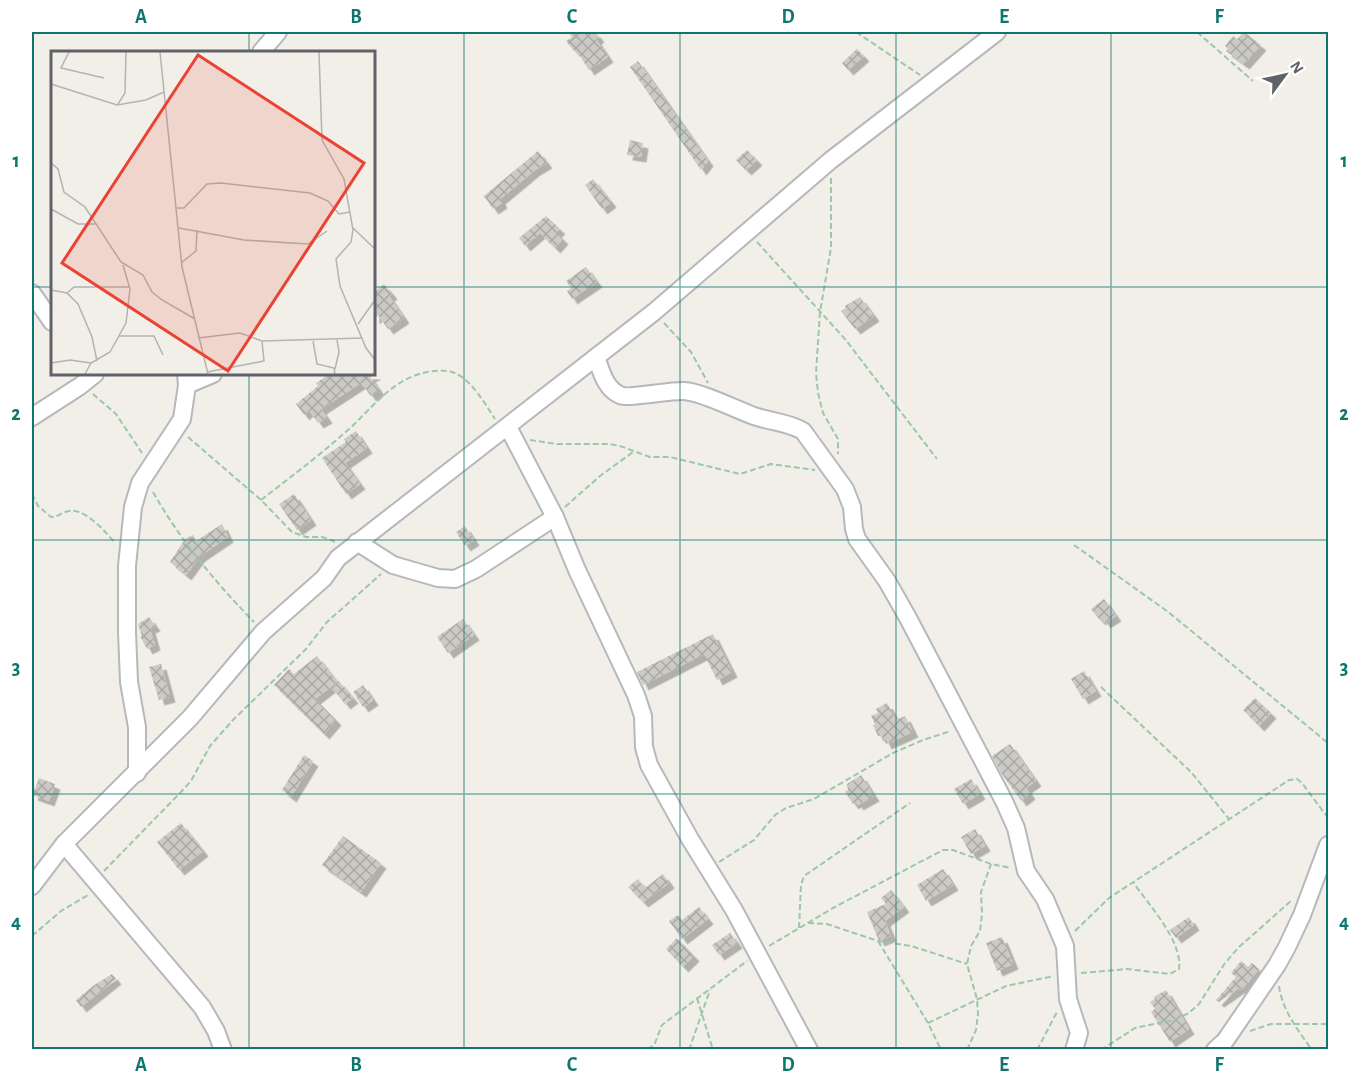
<svg xmlns="http://www.w3.org/2000/svg" width="1360" height="1081" font-family="'Alegreya Sans',sans-serif">
<style>
.building{fill:url(#building-cross-hatch);filter:url(#shadow)}
.lines{fill:none;stroke-linecap:round;stroke-linejoin:round}
.minor-casing{stroke:#b5b8bc;stroke-width:20}
.path{stroke:#9cc7a9;stroke-width:2;stroke-dasharray:6 3;stroke-linecap:butt}
.minor{stroke:#fff;stroke-width:16}
.grid{fill:none;stroke:#0f766e;stroke-width:1.5;stroke-opacity:0.55}
.inset-road{fill:none;stroke:#b3b3b1;stroke-width:1.5}
.view{fill:#ea4335;fill-opacity:0.15;stroke:#ea4335;stroke-width:3}
.inset-edge{fill:none;stroke:#5f6368;stroke-width:3}
.neatline{fill:none;stroke:#0f766e;stroke-width:2}
.grid-label{font-size:20px;text-anchor:middle;font-weight:bold;fill:#0f766e}
</style>
<defs>
<pattern id="building-cross-hatch" width="8" height="8" patternUnits="userSpaceOnUse" patternTransform="scale(1.5)"><rect width="8" height="8" fill="#cccac5"/><path d="M0 0l8 8M0 8l8-8" fill="none" stroke="#a9a8a4"/></pattern>
<filter id="shadow"><feDropShadow dx="5.5" dy="5.5" stdDeviation="0" flood-color="#0004"/></filter>
</defs>
<rect width="100%" height="100%" fill="#f1efe8"/>
<g class="building">
<polygon points="568,32 595,32 599,37 596,39 608,57 589,70 576,50 574,51 566,41 572,37"/>
<polygon points="1244,32 1261,45 1244,64 1226,51 1228,49 1225,46 1233,36 1237,39"/>
<polygon points="857,49 864,56 848,70 842,63"/>
<polygon points="638,61 708,161 701,170 630,67"/>
<polygon points="630,140 643,143 641,157 627,155"/>
<polygon points="747,150 757,160 746,170 736,160"/>
<polygon points="538,151 547,163 535,170 500,199 502,203 493,209 484,196"/>
<polygon points="593,179 611,202 602,209 585,185"/>
<polygon points="546,216 560,229 556,232 563,239 555,248 540,233 525,246 519,238"/>
<polygon points="586,267 597,282 572,299 567,291 571,288 566,281"/>
<polygon points="384,284 392,294 389,296 404,318 388,329 378,315 374,319 374,292"/>
<polygon points="860,297 874,316 855,329 841,311 846,308 845,306"/>
<polygon points="322,374 376,374 370,377 379,390 371,396 361,383 321,409 327,418 318,423 309,410 304,415 296,404 318,386 316,383 325,377"/>
<polygon points="356,431 367,448 345,463 360,484 346,494 322,458 346,442 344,439"/>
<polygon points="294,494 311,520 297,530 279,504"/>
<polygon points="222,524 228,537 200,556 186,575 170,562 185,539 193,535 196,541"/>
<polygon points="465,526 474,540 465,546 456,532"/>
<polygon points="1104,599 1116,616 1105,623 1102,618 1100,620 1091,609"/>
<polygon points="149,617 155,626 150,628 155,645 147,649 140,636 142,636 138,624"/>
<polygon points="463,619 474,635 448,653 437,637"/>
<polygon points="713,634 732,672 717,680 704,654 643,685 637,672"/>
<polygon points="317,656 337,682 315,699 336,720 324,734 274,685 289,669 294,674"/>
<polygon points="161,664 170,697 159,700 149,667"/>
<polygon points="1084,671 1096,691 1083,699 1071,679"/>
<polygon points="339,681 353,698 345,704 332,688"/>
<polygon points="363,685 373,700 363,707 353,692"/>
<polygon points="1255,698 1271,713 1259,726 1243,710"/>
<polygon points="887,703 896,720 905,716 913,732 886,744 882,735 878,736 873,725 875,724 871,716 878,713 876,709"/>
<polygon points="1010,744 1036,781 1026,788 1030,794 1021,801 1000,771 992,756"/>
<polygon points="304,755 313,761 291,797 282,790"/>
<polygon points="861,775 874,796 858,805 856,802 853,804 845,792 848,790 847,784"/>
<polygon points="39,778 55,784 49,801 32,795"/>
<polygon points="971,779 980,794 963,804 954,789"/>
<polygon points="181,823 203,851 179,870 157,842"/>
<polygon points="975,829 985,846 971,854 961,837"/>
<polygon points="343,836 381,863 361,892 322,865"/>
<polygon points="943,869 953,885 926,901 917,885"/>
<polygon points="663,874 669,883 643,902 628,887 638,879 645,888"/>
<polygon points="891,890 904,907 885,921 891,936 879,941 867,912 886,904 881,898"/>
<polygon points="699,907 708,919 682,939 669,921 678,915 682,920"/>
<polygon points="1189,917 1194,925 1176,938 1170,930"/>
<polygon points="730,933 737,943 719,955 712,945"/>
<polygon points="1002,937 1013,964 997,971 986,943"/>
<polygon points="677,938 694,956 683,967 666,949"/>
<polygon points="1241,961 1248,967 1252,963 1259,969 1242,990 1239,988 1219,1002 1216,1000 1236,977 1231,973"/>
<polygon points="112,974 116,979 81,1007 76,1000 93,986"/>
<polygon points="1166,990 1189,1029 1170,1042 1151,1012 1155,1009 1150,1002 1155,999 1154,997"/>
</g>
<g class="lines">
<defs>
<g id="minor">
<polyline points="261,52 278,32"/>
<polyline points="32,293 52,322"/>
<path d="M596 357C601 370 605 389 620 395 627 399 671 390 684 391 702 392 737 410 754 416 771 422 788 422 803 431L845 489 852 507 854 529 857 539 887 581 908 618 1004 801 1016 828 1026 871 1045 899 1065 946 1068 999 1079 1033 1074 1050"/>
<polyline points="187,385 213,374"/>
<polyline points="32,417 80,386 95,374"/>
<polyline points="508,427 555,517 577,570 636,695 643,716 644,747 649,765 690,839 734,910 809,1050"/>
<polyline points="357,542 393,565 438,578 455,579 476,569 555,517"/>
<polyline points="137,773 137,727 129,682 127,632 127,566 133,507 140,483 182,419 187,385 186,374"/>
<polyline points="64,844 202,1007 216,1031 223,1050"/>
<polyline points="32,886 64,844 190,718 263,632 324,578 338,558 654,312 831,160 997,32"/>
<polyline points="1215,1050 1225,1041 1277,965 1287,947 1302,915 1328,845"/>
</g>
</defs>
<use href="#minor" class="minor-casing"/>
<g class="path">
<polyline points="856,32 920,75"/>
<polyline points="1197,32 1253,81"/>
<polyline points="831,178 831,248 820,312 816,373 818,393 823,413 838,439 838,454"/>
<polyline points="757,242 845,339 937,459"/>
<polyline points="664,323 691,352 708,383"/>
<polyline points="93,394 116,414 142,453"/>
<polyline points="188,437 261,500 292,532 306,537 322,537 334,541 334,544"/>
<polyline points="530,440 557,444 609,444 620,446 650,457 670,457 740,474 771,464 815,470"/>
<path d="M153 492C180 540 216 583 254 622"/>
<path d="M32 494 38 506 51 517C58 517 62 512 69 511 85 508 106 532 115 543"/>
<path d="M261 500C288 479 315 459 341 436 362 419 379 395 403 381 417 373 437 368 452 372 471 378 485 404 495 419"/>
<polyline points="565,507 600,476 633,452"/>
<polyline points="1074,545 1167,611 1328,743"/>
<polyline points="1101,687 1191,772 1229,819"/>
<polyline points="719,862 754,840 775,815 786,808 814,799 893,753 923,740 951,731"/>
<polyline points="104,871 179,794 191,781 210,746 233,720 306,649 327,622 381,574"/>
<polyline points="808,923 827,924 878,941 911,946 967,964"/>
<polyline points="799,928 801,885 804,876 910,803"/>
<polyline points="1075,931 1109,898 1289,780 1297,779 1302,783 1328,818"/>
<polyline points="32,936 61,911 88,895"/>
<polyline points="878,941 928,1023 941,1050"/>
<polyline points="769,946 833,908 943,850 953,850 991,864 1011,868"/>
<path d="M1081 973 1127 969 1170 974 1179 969C1183 941 1148 904 1133 882"/>
<path d="M1279 986C1282 1010 1298 1030 1312 1050"/>
<polyline points="697,998 713,1050"/>
<polyline points="928,1023 1006,986 1054,976"/>
<polyline points="1250,1031 1271,1024 1328,1024"/>
<polyline points="648,1050 655,1043 662,1025 747,961"/>
<polyline points="689,1050 710,990"/>
<polyline points="967,1050 976,1030 978,1014 977,999 967,964 971,946 980,931 982,914 981,892 991,864"/>
<polyline points="1037,1050 1057,1012"/>
<polyline points="1101,1050 1135,1028 1174,1020 1189,1013 1199,1004 1225,963 1239,947 1291,901"/>
</g>
<use href="#minor" class="minor"/>
</g>
<path class="grid" d="M249 32V52M464 32V1050M680 32V1050M896 32V1050M1111 32V1050M32 287H52M374 287H1328M249 374V1050M32 540H1328M32 794H1328"/>
<g transform="translate(51 51)">
<rect width="324" height="324" fill="#f1efe8"/>
<path class="inset-road" d="M18 1 10 17 53 27M109 1 131 216 157 323M268 1 271 89 293 128 302 179 300 191 285 208 289 235 315 297 324 309M0 33 66 54 95 49 113 41M67 53 74 42 75 1M0 112 7 118 13 141 34 156 70 211 92 224 101 241 111 249 144 268M126 157H133L156 133 170 132 259 142 277 150 288 163 299 161M0 158 27 173H44M128 177 193 189 257 193 276 180M302 177 324 198M130 212 145 200 146 179M0 239 16 242 27 253 41 286 46 310M16 242 23 236H78M307 273 324 249M68 285H103L112 304M147 287 189 282 211 290 312 287M262 290 266 313 283 317 284 323M0 312 19 309 40 312M284 318 288 301 286 289M156 321 213 310 211 290M34 323 40 312 59 301 75 272 79 238 72 214"/>
<path class="view" d="M147 4 313 112 177 320 11 212Z"/>
<rect width="324" height="324" class="inset-edge"/>
</g>
<rect width="1360" height="1081" fill="none" stroke="#ffffff" stroke-width="66"/>
<g transform="translate(1285 75) rotate(57)" stroke="#ffffff" stroke-width="4.5" paint-order="stroke">
<path d="M0-4.5L10 22L0 15L-10 22Z" fill="#5f6368"/>
<text y="-9" font-size="16" font-weight="bold" text-anchor="middle" fill="#5f6368">N</text>
</g>
<rect x="33" y="33" width="1294" height="1015" class="neatline"/>
<g class="grid-label">
<text x="141" y="23">A</text>
<text x="356" y="23">B</text>
<text x="572" y="23">C</text>
<text x="788" y="23">D</text>
<text x="1004" y="23">E</text>
<text x="1219" y="23">F</text>
<text x="16" y="167">1</text>
<text x="1344" y="167">1</text>
<text x="16" y="420">2</text>
<text x="1344" y="420">2</text>
<text x="16" y="674">3</text>
<text x="1344" y="674">3</text>
<text x="16" y="928">4</text>
<text x="1344" y="928">4</text>
<text x="141" y="1071">A</text>
<text x="356" y="1071">B</text>
<text x="572" y="1071">C</text>
<text x="788" y="1071">D</text>
<text x="1004" y="1071">E</text>
<text x="1219" y="1071">F</text>
</g>
</svg>
